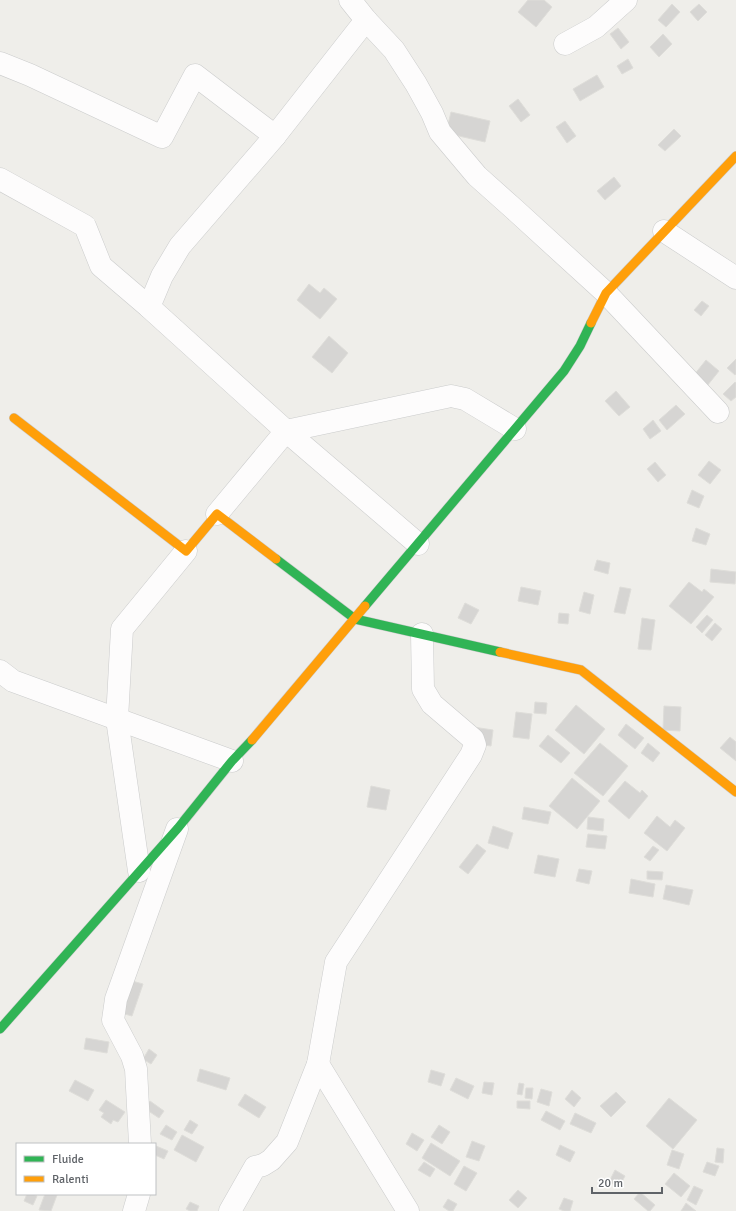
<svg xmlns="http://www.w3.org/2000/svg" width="736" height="1211" font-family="Signika,sans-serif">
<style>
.building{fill:#d6d5d3;stroke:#deddd9}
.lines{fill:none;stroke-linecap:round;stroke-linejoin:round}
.street-casing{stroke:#cbcccc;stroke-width:23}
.fast-casing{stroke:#cacacb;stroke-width:10}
.slow-casing{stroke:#cacacb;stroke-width:10}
.street{stroke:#fdfcfc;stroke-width:22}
.fast{stroke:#30b455;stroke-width:9}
.slow{stroke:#ff9f0a;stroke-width:9}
</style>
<rect width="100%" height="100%" fill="#efeeea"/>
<g class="building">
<polygon points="528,0 544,0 552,7 536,27 518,12"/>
<polygon points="672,4 680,12 666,27 658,20"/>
<polygon points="699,4 707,12 698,21 690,12"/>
<polygon points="618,28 629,42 621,49 610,34"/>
<polygon points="663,34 672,44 659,57 650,47"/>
<polygon points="628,59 633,68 622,74 617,66"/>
<polygon points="597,75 604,87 580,101 573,89"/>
<polygon points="518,99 530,115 521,122 509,106"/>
<polygon points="451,112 490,121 485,142 446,133"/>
<polygon points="565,121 576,136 567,143 556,127"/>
<polygon points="674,129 681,136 665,151 658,145"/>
<polygon points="614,177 621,186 605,200 597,191"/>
<polygon points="309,284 320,293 324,288 337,299 320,319 297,300"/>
<polygon points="702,301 709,306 701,316 694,310"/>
<polygon points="329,336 348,353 332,373 312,357"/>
<polygon points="736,359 736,374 735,375 727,368"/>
<polygon points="706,360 719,371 707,386 694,375"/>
<polygon points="735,382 736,383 736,397 731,401 723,394"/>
<polygon points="616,391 630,407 619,416 605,401"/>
<polygon points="676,405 685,414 667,430 659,420"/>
<polygon points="653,420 661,431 650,439 643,429"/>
<polygon points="709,461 721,470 710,484 698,475"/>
<polygon points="655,462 666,475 658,482 647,469"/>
<polygon points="692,490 704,496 699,508 687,503"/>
<polygon points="696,528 710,534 706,545 692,541"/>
<polygon points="597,560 610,563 608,574 594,570"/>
<polygon points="711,569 736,572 735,584 710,582"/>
<polygon points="689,582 702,592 704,589 714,597 691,624 669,606"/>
<polygon points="521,587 541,591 538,605 518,601"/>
<polygon points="620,587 631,589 625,614 614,612"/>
<polygon points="584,592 594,595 590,614 579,611"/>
<polygon points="465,603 479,610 471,624 458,618"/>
<polygon points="559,613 569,614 568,624 558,623"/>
<polygon points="707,615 713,620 702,633 696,627"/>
<polygon points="642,618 655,620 651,650 638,649"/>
<polygon points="715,623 722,629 712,641 705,635"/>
<polygon points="535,702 547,703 546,714 534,713"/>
<polygon points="576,705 605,729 584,754 555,730"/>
<polygon points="664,706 681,707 680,731 663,730"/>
<polygon points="516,712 532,714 529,739 513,737"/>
<polygon points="626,724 644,738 635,749 618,735"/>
<polygon points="473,727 493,730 491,746 471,743"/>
<polygon points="548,735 570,753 561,763 539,746"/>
<polygon points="730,737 736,742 736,761 720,748"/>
<polygon points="600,743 628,766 603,796 574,773"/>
<polygon points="648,743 660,753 653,762 641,753"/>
<polygon points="572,778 600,801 577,829 549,806"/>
<polygon points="625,781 640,793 642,790 648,796 629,819 608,801"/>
<polygon points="371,786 390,790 386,810 367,807"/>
<polygon points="524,807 551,812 548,824 522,819"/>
<polygon points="657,816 670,827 675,820 685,828 667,851 644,833"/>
<polygon points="588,817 604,819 603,831 587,829"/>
<polygon points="493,826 513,833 508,849 488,843"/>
<polygon points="588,834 607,836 605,849 586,847"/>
<polygon points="477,844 486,851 468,874 459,867"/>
<polygon points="653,846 659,850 650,861 644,857"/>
<polygon points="538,855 559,859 555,877 534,873"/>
<polygon points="579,869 592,871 589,884 576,881"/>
<polygon points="647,871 663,872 662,880 647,879"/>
<polygon points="631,879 655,884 653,897 629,893"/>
<polygon points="666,885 693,890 689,905 663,899"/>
<polygon points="132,981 143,984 132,1016 121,1013"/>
<polygon points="86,1038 109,1042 107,1053 84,1049"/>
<polygon points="149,1049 157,1055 151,1064 143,1059"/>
<polygon points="200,1069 230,1078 226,1090 197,1081"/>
<polygon points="431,1070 445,1074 441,1086 428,1082"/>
<polygon points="456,1078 474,1086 468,1099 450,1090"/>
<polygon points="75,1080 94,1090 88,1101 69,1091"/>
<polygon points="484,1082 494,1083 492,1095 482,1093"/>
<polygon points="519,1083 524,1084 522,1095 517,1094"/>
<polygon points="526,1088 533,1088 532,1099 525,1098"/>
<polygon points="541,1089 552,1092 549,1106 537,1102"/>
<polygon points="572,1090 581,1098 574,1107 565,1099"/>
<polygon points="616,1092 626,1102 611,1117 600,1106"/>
<polygon points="245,1094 266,1107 259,1118 238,1105"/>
<polygon points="669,1098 697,1120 673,1149 646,1126"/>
<polygon points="106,1100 125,1112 118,1122 113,1120 111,1124 101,1117 104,1113 99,1110"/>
<polygon points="150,1101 164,1111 159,1118 144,1108"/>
<polygon points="517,1101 530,1101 530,1109 517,1108"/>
<polygon points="546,1111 565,1121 560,1130 541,1120"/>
<polygon points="575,1113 596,1123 591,1133 570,1124"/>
<polygon points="190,1120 198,1125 192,1134 184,1130"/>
<polygon points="166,1125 177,1132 172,1140 160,1134"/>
<polygon points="439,1125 450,1132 442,1144 431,1137"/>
<polygon points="412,1133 424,1140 417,1151 406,1144"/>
<polygon points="182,1135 204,1147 196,1162 174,1150"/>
<polygon points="472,1141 485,1146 479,1161 466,1157"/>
<polygon points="431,1143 460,1161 450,1176 422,1158"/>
<polygon points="560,1145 575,1152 570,1162 556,1155"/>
<polygon points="156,1146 168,1151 164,1159 155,1155"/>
<polygon points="717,1148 724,1149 723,1163 715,1162"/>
<polygon points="672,1150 684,1154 679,1169 667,1165"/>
<polygon points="424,1162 435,1169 430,1177 418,1170"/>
<polygon points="707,1162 719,1166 715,1176 703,1172"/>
<polygon points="464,1166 477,1173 466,1191 454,1184"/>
<polygon points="615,1170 625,1176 619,1187 609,1182"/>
<polygon points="674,1173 690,1186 681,1197 665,1184"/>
<polygon points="694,1186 703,1190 696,1205 687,1200"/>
<polygon points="518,1190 527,1198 518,1208 509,1200"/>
<polygon points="640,1192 655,1205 650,1211 648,1211 634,1199"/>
<polygon points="27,1194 33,1194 37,1196 33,1205 24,1201"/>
<polygon points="45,1194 57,1195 51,1211 39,1210"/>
<polygon points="564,1198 573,1201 570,1211 564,1211 559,1209"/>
<polygon points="448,1199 457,1204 453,1211 449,1211 443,1207"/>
<polygon points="190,1202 199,1206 197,1211 190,1211 186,1209"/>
<polygon points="686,1203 696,1211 681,1211"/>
</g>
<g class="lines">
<defs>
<g id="street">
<polyline points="350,0 366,20 394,50 416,84 432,113 440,132 477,176 514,209 606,293 718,412"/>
<polyline points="565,44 596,27 626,0"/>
<polyline points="0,63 30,75 162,137 195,75 275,136"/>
<polyline points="0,179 85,226 101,266 149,307 162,276 180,246 275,136 366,20"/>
<polyline points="664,231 736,278"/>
<polyline points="149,307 286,431 451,396 465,399 515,429"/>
<polyline points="217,514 286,431 418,544"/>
<polyline points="0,671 13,681 232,761"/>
<polyline points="139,871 117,719 122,629 186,551"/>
<polyline points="318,1064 408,1211"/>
<polyline points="140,1144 136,1069 132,1056 113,1020 116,999 177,829"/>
<polyline points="134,1211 139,1194"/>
<polyline points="230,1211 255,1167 263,1165 271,1160 287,1142 318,1064 336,962 471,755 475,745 473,739 432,704 423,689 422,634"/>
</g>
<g id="fast">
<polyline points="276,559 355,619 500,652"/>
<polyline points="365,606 564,371 580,346 591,323"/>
<polyline points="0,1029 178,828 232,761 252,740"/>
</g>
<g id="slow">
<polyline points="591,323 606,293 736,156"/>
<polyline points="14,418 186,551 217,514 276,559"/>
<polyline points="500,652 581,670 736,792"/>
<polyline points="252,740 365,606"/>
</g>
</defs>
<use href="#street" class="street-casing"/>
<use href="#fast" class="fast-casing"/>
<use href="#slow" class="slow-casing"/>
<use href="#street" class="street"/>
<use href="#fast" class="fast"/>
<use href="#slow" class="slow"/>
</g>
<rect x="16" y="1143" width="140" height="52" fill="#ffffff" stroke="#bfc1c3"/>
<rect x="24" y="1156" width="20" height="6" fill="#30b455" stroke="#bfc1c3"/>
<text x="52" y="1163" font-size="12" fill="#5f6368">Fluide</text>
<rect x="24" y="1176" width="20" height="6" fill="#ff9f0a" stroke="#bfc1c3"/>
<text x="52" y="1183" font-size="12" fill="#5f6368">Ralenti</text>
<path d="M592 1187v6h70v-6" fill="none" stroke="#5f6368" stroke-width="2"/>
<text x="598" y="1187" font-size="12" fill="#5f6368" stroke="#ffffff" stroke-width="3" paint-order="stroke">20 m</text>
</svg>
